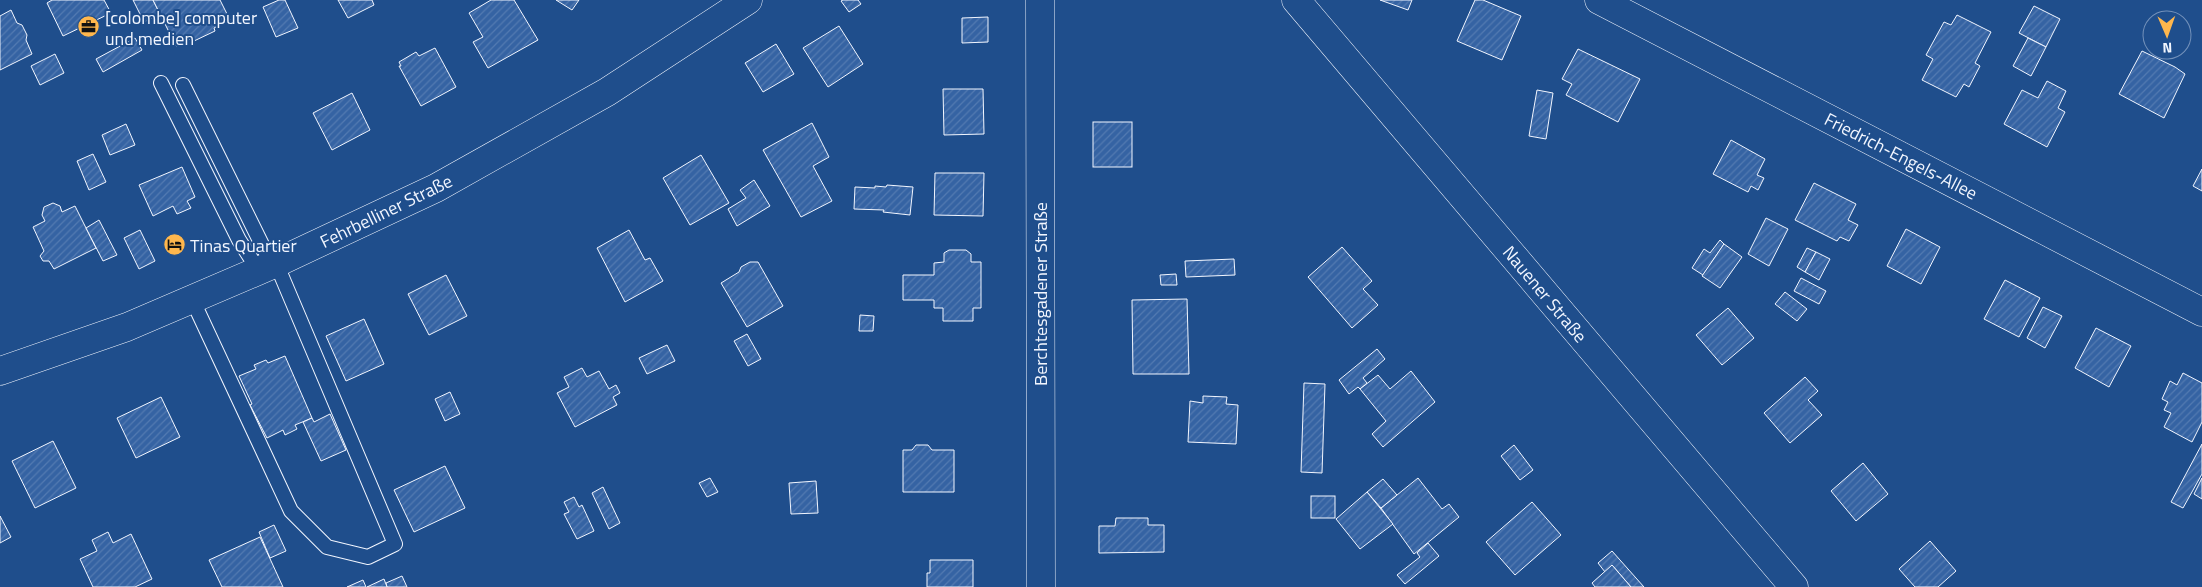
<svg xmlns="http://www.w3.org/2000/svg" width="2202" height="587" font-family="'Titillium Web',sans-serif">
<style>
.building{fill:url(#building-hatch);stroke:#f2f6ff}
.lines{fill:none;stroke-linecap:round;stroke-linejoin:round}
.lane-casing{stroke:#f2f6ff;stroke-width:16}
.street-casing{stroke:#f2f6ff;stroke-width:29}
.secondary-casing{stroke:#f2f6ff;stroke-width:29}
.lane{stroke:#1f4e8c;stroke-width:14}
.street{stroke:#1f4e8c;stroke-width:28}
.secondary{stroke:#1f4e8c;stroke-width:28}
.labels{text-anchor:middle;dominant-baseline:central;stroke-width:4;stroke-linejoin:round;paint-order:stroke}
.poi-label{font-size:18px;fill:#f2f6ff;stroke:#1f4e8c;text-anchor:start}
.street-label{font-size:18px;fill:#f2f6ff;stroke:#1f4e8c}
</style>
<defs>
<pattern id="building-hatch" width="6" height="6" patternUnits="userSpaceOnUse" patternTransform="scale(1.25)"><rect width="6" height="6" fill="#3563a3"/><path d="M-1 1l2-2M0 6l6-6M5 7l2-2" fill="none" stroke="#537ab1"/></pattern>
</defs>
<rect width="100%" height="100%" fill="#1f4e8c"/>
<g class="building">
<polygon points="52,0 104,0 111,13 63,36 47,3"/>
<polygon points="133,0 153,0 160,14 144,22"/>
<polygon points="153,0 220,0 230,20 214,28 215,31 194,41 192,38 176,46"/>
<polygon points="279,0 285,0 298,28 276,37 263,7"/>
<polygon points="338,0 372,0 374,5 348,18"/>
<polygon points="491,0 514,0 538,40 488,68 473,42 483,37 469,13"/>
<polygon points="556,0 579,0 572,10"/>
<polygon points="843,0 858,0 861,4 849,12 841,1"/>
<polygon points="1380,0 1412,0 1408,10"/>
<polygon points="1475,0 1483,0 1521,16 1502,60 1457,41"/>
<polygon points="2034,6 2060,19 2046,47 2019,33"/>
<polygon points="11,10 17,23 22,25 27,35 26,40 32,54 0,70 0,16"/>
<polygon points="1957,15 1991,32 1975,63 1980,66 1969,87 1964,84 1956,97 1922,80 1933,59 1926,55 1944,22 1951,25"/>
<polygon points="988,17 988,42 962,43 962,18"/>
<polygon points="839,26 863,64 828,87 803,48"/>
<polygon points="135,38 142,50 103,72 96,59"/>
<polygon points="2028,38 2046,47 2031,76 2013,66"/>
<polygon points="776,44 794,74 763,92 745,63"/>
<polygon points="435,48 456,87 421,106 399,66 401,66 399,62 416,52 419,56"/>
<polygon points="1578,49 1640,79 1618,122 1566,95 1572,84 1562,79"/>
<polygon points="2142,51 2175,67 2185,74 2164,118 2119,94"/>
<polygon points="55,54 64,73 40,85 31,66"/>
<polygon points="2047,81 2066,91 2058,108 2065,112 2047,147 2004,124 2022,90 2038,98"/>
<polygon points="943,89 983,89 984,134 944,135"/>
<polygon points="1537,90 1553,93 1546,139 1529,136"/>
<polygon points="352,93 370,130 332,150 313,113"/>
<rect x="1093" y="122" width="39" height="45"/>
<polygon points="812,123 829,157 813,166 832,201 801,217 763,150"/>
<polygon points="126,124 135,145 110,155 102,135"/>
<polygon points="1731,140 1765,159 1757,175 1764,178 1758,190 1751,186 1748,192 1713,174"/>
<polygon points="93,154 106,182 89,190 77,161"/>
<polygon points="701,155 729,203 690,225 663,178"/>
<polygon points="182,167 195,197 187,201 191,208 177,214 173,206 153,216 139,185"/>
<polygon points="2202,169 2202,191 2193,186"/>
<polygon points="935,173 984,173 983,216 934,215"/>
<polygon points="754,180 770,206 737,226 728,209 746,198 740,190"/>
<polygon points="1814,183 1856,204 1848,220 1858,225 1849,241 1840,237 1837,241 1795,220"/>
<polygon points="887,185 913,187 910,215 883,212 884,210 854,209 855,187 875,188 875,186 886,187"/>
<polygon points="53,203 60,206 62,212 75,206 96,248 54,269 49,261 43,261 40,256 44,251 33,227 45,221 42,215 44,207"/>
<polygon points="1766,218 1788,229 1769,266 1748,254"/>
<polygon points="99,220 117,255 103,261 86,228"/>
<polygon points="1906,229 1940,247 1921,284 1887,266"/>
<polygon points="140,230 155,261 139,269 124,238"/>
<polygon points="629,230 645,260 650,258 663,281 625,302 597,248"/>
<polygon points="1720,240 1724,244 1703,275 1692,268 1704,249 1710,253"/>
<polygon points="1724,244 1742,257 1720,288 1702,276"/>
<polygon points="1342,247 1372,281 1363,289 1378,305 1352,328 1308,277"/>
<polygon points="1807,248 1816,252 1805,272 1797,267"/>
<polygon points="949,250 966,250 971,254 971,262 981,262 981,308 973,308 973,321 943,321 943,308 934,308 934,300 903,300 903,275 934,275 934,263 944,262 944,253"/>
<polygon points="1816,252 1830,259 1819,280 1805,272"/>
<polygon points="1234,259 1235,275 1186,277 1185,261"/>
<polygon points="750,262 758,262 783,306 747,327 721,283 739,272 741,267"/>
<polygon points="1176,274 1177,285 1161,285 1160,275"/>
<polygon points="446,275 467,316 429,335 408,294"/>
<polygon points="1801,278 1826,291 1819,304 1794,291"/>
<polygon points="2005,280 2040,298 2019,337 1984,319"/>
<polygon points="1785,292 1807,309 1797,321 1775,304"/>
<polygon points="1187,299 1189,374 1133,374 1132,300"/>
<polygon points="2043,307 2062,316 2045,348 2027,338"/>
<polygon points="1728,308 1754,338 1722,365 1696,335"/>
<polygon points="860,315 874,316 873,331 859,331"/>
<polygon points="364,319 384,364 346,381 326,336"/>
<polygon points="2096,328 2131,346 2109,387 2075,368"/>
<polygon points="747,334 761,359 748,366 734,341"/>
<polygon points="667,345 675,361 647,374 639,358"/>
<polygon points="1377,349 1385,359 1363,378 1367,383 1360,389 1358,387 1349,394 1339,380"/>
<polygon points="285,356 312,418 295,425 297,429 285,435 283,430 267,438 250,405 252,404 239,376 256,369 254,365 266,360 268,363"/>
<polygon points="582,368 587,377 599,371 609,389 616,385 620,393 613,397 617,405 575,427 557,393 569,387 564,377"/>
<polygon points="1411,371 1435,402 1383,447 1372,434 1386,421 1360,389 1378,375 1390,389"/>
<polygon points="2183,373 2202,383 2202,422 2192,442 2164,427 2171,413 2164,410 2168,402 2162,399 2170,381 2177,385"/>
<polygon points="1805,377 1818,391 1808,400 1822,415 1790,443 1764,413"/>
<polygon points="1304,383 1325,384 1322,473 1301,472"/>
<polygon points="450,392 460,414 445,421 435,399"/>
<polygon points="1203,396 1227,397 1226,404 1238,405 1236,444 1188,442 1190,401 1203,403"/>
<polygon points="161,397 180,437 136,458 117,418"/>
<polygon points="330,414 346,450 321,461 303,422 312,418 314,422"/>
<polygon points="53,441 76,488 35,508 12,461"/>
<polygon points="2202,444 2202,474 2183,508 2171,502"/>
<polygon points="916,445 928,445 932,450 954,450 954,492 903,492 903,450 912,450"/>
<polygon points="1514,445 1533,470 1520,480 1501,456"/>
<polygon points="1863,463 1888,494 1856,521 1831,491"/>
<polygon points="445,466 465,508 414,532 394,490"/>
<polygon points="710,478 718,492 707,497 699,483"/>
<polygon points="1418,478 1442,509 1449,504 1459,517 1414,554 1381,508"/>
<polygon points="2202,478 2202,499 2194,494"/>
<polygon points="1383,479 1397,495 1381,508 1367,492"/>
<polygon points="816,481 818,513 791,514 789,483"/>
<polygon points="603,487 620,523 609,529 592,493"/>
<polygon points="1367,492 1393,524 1360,549 1336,519"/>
<rect x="1311" y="496" width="24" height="22"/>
<polygon points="574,497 579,507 582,505 594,531 577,539 564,514 569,512 564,502"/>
<polygon points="1532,502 1561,535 1515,575 1486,542"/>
<polygon points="0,516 11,537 0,543"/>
<polygon points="1116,518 1148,518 1148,525 1164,525 1164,552 1099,553 1099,526 1115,526"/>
<polygon points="274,525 286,551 270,558 259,532"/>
<polygon points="108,532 113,543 131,534 152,579 135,587 93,587 80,559 97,551 92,540"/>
<polygon points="260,537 283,587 222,587 209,560"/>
<polygon points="1930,541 1956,571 1938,587 1915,587 1899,569"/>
<polygon points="1428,543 1439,556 1405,584 1397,575 1420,557 1417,553"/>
<polygon points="1612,551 1644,587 1631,587 1612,565 1605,572 1598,563"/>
<polygon points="930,560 973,560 973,587 927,587 927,573 930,573"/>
<polygon points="1612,565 1631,587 1595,587 1592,583"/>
<polygon points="402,576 407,587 387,587 386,583"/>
<polygon points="384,579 387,587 367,587"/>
<polygon points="363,580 366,587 347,587"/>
</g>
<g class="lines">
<defs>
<g id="lane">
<polyline points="161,83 239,240 259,271"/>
<polyline points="183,85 272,265"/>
<polyline points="192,299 291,511 327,547 368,557 395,544 276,263"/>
</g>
<g id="street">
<polyline points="1040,0 1041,587"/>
<polyline points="0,371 127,327 272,265 436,188 607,92 748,0"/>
</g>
<g id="secondary">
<polyline points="1296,0 1794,587"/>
<polyline points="1599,0 2202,312"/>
</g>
</defs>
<use href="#lane" class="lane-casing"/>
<use href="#street" class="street-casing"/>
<use href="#secondary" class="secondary-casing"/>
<use href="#lane" class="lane"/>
<use href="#street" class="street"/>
<use href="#secondary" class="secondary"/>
</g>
<defs>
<symbol id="office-disc" viewBox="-11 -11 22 22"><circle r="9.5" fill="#ffb74d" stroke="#1f4e8c"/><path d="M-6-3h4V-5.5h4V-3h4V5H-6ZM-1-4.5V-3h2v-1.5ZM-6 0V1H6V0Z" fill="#111"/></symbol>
<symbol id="hotel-disc" viewBox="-11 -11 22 22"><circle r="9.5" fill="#ffb74d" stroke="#1f4e8c"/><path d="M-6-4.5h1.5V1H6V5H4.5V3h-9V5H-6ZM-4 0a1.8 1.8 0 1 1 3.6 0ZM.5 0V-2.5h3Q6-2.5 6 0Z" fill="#111"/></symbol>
</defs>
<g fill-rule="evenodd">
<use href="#office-disc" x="76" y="14" width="25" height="25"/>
<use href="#hotel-disc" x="162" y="232" width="25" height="25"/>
</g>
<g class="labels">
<g class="poi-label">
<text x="105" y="17">[colombe] computer<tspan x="105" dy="21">und medien</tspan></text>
<text x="190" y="245">Tinas Quartier</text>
</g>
<g class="street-label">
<text transform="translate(1901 156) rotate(27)">Friedrich-Engels-Allee</text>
<text transform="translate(386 211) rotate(-26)">Fehrbelliner Straße</text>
<text transform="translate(1040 294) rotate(-90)">Berchtesgadener Straße</text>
<text transform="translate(1545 294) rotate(50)">Nauener Straße</text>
</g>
</g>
<g transform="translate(2167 35) rotate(178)"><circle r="24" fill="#1f4e8c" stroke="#7391ba"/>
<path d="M0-4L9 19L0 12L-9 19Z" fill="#ffb74d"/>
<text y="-8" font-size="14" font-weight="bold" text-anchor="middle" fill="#f2f6ff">N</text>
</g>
</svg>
